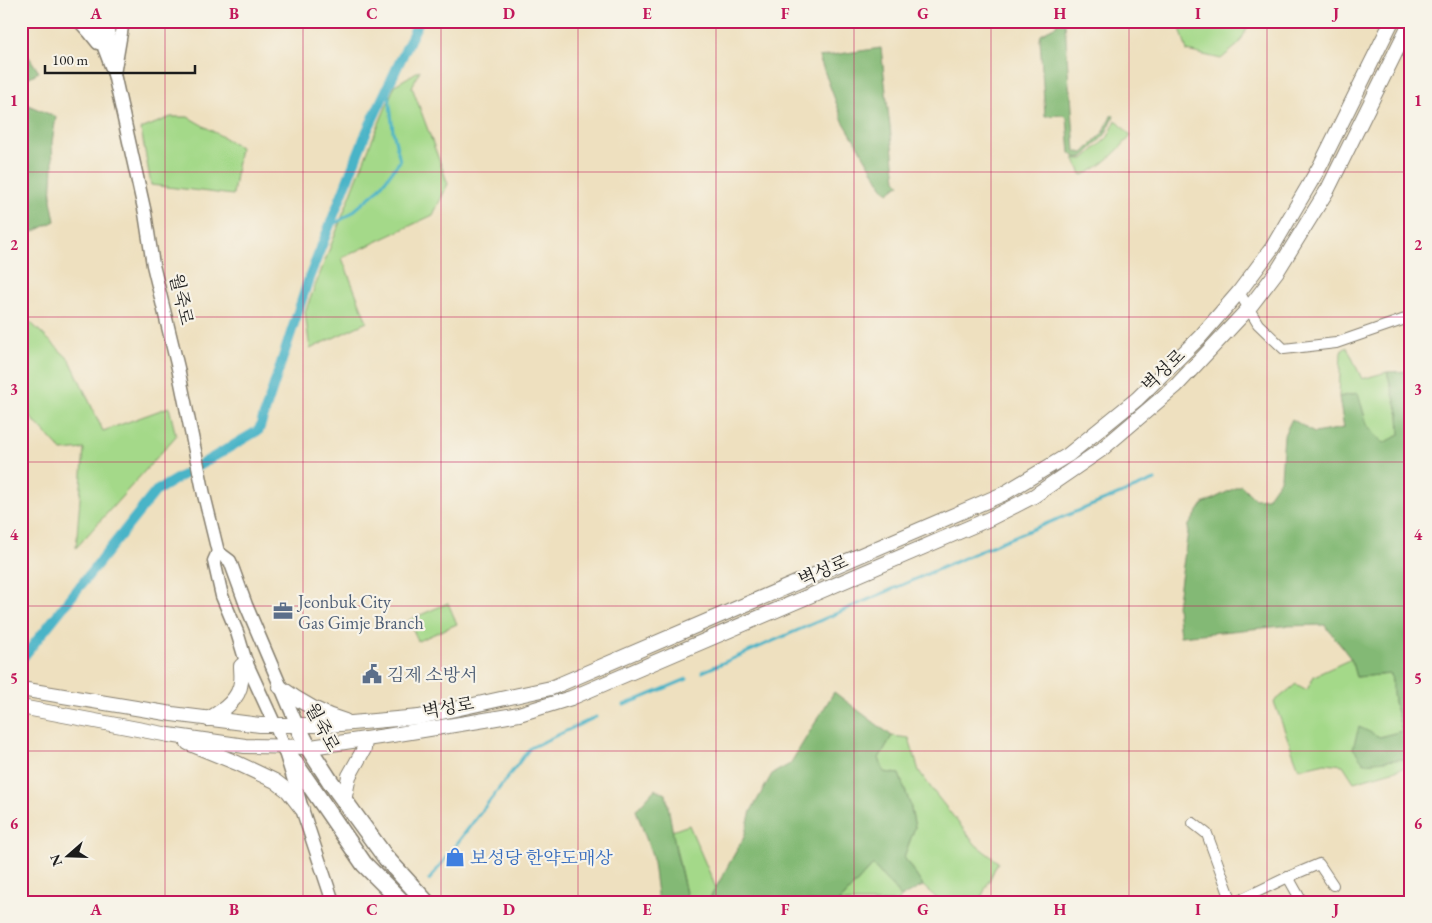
<svg xmlns="http://www.w3.org/2000/svg" width="1432" height="923" font-family="'EB Garamond','Noto Serif KR',serif">
<style>
.green{fill:#a4d989;stroke:#607a52}
.forest{fill:#83b975;stroke:#506a48}
.lines{fill:none;stroke-linecap:round;stroke-linejoin:round}
.stream{stroke:#4ab4c7;stroke-width:3}
.canal{stroke:#4ab4c7;stroke-width:10}
.minor-casing{stroke:#857e6e;stroke-width:12}
.tertiary-casing{stroke:#857e6e;stroke-width:15}
.secondary-casing{stroke:#857e6e;stroke-width:16}
.primary-casing{stroke:#857e6e;stroke-width:19}
.minor{stroke:#fff;stroke-width:10}
.tertiary{stroke:#fff;stroke-width:12}
.secondary{stroke:#fff;stroke-width:14}
.primary{stroke:#fff;stroke-width:16}
.grid{fill:none;stroke:#c2185b;stroke-width:1;stroke-opacity:0.55}
.labels{text-anchor:middle;dominant-baseline:central;stroke-width:4.5;stroke-linejoin:round;paint-order:stroke}
.street-label{font-size:18px;fill:#1c1c1c;stroke:#f7f3e8}
.service-label{font-size:18px;fill:#4e5e75;stroke:#f7f3e8;text-anchor:start}
.shop-label{font-size:18px;fill:#366cbe;stroke:#f7f3e8;text-anchor:start}
.neatline{fill:none;stroke:#c2185b;stroke-width:2}
.grid-label{font-size:16px;text-anchor:middle;font-weight:bold;fill:#c2185b}
</style>
<rect width="100%" height="100%" fill="#f7f3e8"/>
<filter id="ink" filterUnits="userSpaceOnUse"><feTurbulence type="fractalNoise" baseFrequency=".02" numOctaves="2"/><feDisplacementMap in="SourceGraphic" scale="10" xChannelSelector="R" yChannelSelector="G"/><feConvolveMatrix kernelMatrix="1 2 1 2 8 2 1 2 1" color-interpolation-filters="sRGB"/></filter>
<filter id="wash" filterUnits="userSpaceOnUse"><feTurbulence type="fractalNoise" baseFrequency=".0096" numOctaves="4" result="noise"/><feDisplacementMap in="SourceGraphic" scale="20" xChannelSelector="R" yChannelSelector="G"/><feGaussianBlur stdDeviation="1.12" result="paint"/><feColorMatrix in="noise" values="0 0 0 0 0 0 0 0 0 0 0 0 0 0 0 0 0 1.4 0 .05"/><feComposite in="paint" operator="in"/></filter>
<g filter="url(#wash)">
<rect width="100%" height="100%" fill="#eee0bf"/>
<g class="green">
<polygon points="1178,21 1251,21 1239,44 1221,59 1187,51"/>
<polygon points="420,70 412,87 448,184 433,215 342,258 367,322 310,349 305,312 370,145 395,85"/>
<polygon points="171,117 188,117 240,147 233,195 151,185 141,129"/>
<path d="M1116 120 1131 136C1116 152 1104 166 1083 175L1081 174 1074 158 1078 159H1084L1108 137Z"/>
<polygon points="30,322 70,360 103,431 169,407 176,436 76,548 84,449 62,451 21,407 21,329"/>
<polygon points="1347,347 1362,379 1387,372 1399,415 1401,435 1383,444 1367,425 1358,393 1339,397 1341,351"/>
<polygon points="448,603 457,624 418,641 409,620"/>
<polygon points="1351,659 1356,677 1391,674 1394,702 1402,731 1380,737 1405,759 1406,767 1354,782 1343,765 1325,763 1299,769 1274,702 1296,684 1307,690 1314,676"/>
<polygon points="892,736 909,738 919,771 934,792 976,845 998,862 980,900 977,902 941,902 923,886 904,857 915,827 910,804 899,774 884,772 879,758"/>
<path d="M689 825 716 888C706 905 707 902 688 902L672 831Z"/>
<polygon points="873,865 901,897 898,902 839,902"/>
</g>
<g class="forest">
<polygon points="1056,21 1065,21 1069,86 1071,95 1075,151 1083,153 1103,133 1112,114 1114,116 1105,135 1083,157 1077,158 1070,153 1067,118 1064,115 1045,116 1040,39 1041,34 1057,25"/>
<polygon points="21,45 39,72 22,81 21,83"/>
<polygon points="881,48 896,180 900,184 888,193 882,186 843,121 819,57"/>
<polygon points="21,102 56,117 52,142 53,166 51,200 55,221 29,234 21,224"/>
<polygon points="1411,371 1411,771 1406,767 1405,759 1364,763 1353,748 1359,727 1380,737 1402,731 1394,702 1391,674 1356,677 1351,659 1325,625 1282,626 1180,636 1177,606 1189,525 1203,504 1241,485 1255,499 1267,498 1281,478 1284,435 1292,419 1314,433 1344,428 1339,397 1358,393 1367,425 1383,443 1400,435 1399,415 1387,372"/>
<polygon points="834,692 892,736 879,758 884,772 899,774 910,804 915,827 904,857 923,886 901,897 873,865 839,902 706,902 709,900 744,837 751,811 772,774 790,764"/>
<polygon points="655,789 666,794 676,851 688,902 658,902 652,855 636,810"/>
</g>
<g class="lines">
<g class="stream">
<polyline points="329,227 349,215 378,190 400,161 393,131 388,87"/>
<polyline points="702,672 1003,541 1155,480"/>
<polyline points="624,705 644,697 687,679"/>
<polyline points="429,880 530,748 596,717"/>
</g>
<polyline class="canal" points="21,660 156,491 259,430 309,278 366,133 419,21"/>
</g>
</g>
<g filter="url(#ink)">
<g class="lines">
<defs>
<g id="minor">
<polyline points="1239,292 1258,324 1284,349 1336,343 1411,317"/>
<polyline points="1193,823 1207,834 1232,902"/>
<polyline points="1288,877 1319,864 1333,885"/>
<polyline points="1236,902 1288,877 1302,902"/>
</g>
<g id="tertiary">
<polyline points="79,21 90,33 98,43"/>
<polyline points="94,21 114,74 145,213 153,265 178,368 204,495 218,552 230,561 246,605 297,725"/>
<polyline points="107,21 111,54"/>
<polyline points="114,74 123,21"/>
<polyline points="218,552 214,561 222,596 237,632 246,662 280,736 295,784 302,809 333,902"/>
</g>
<g id="secondary">
<path d="M280 687C300 702 321 714 345 721"/>
<polyline points="21,689 172,714 260,725 329,725 419,717 551,688 1003,494 1068,455 1137,399 1200,337 1239,292 1272,248 1320,166 1392,21"/>
<polyline points="21,707 169,735 245,746 311,747 386,736 485,720 519,714 571,698 989,519 1034,496 1101,450 1176,386 1249,308 1278,270 1328,189 1411,21"/>
<path d="M208 719C223 711 239 700 241 682 242 677 241 671 241 666L246 662"/>
<polyline points="188,743 237,763 275,781 288,791 302,809"/>
<polyline points="344,801 349,776 364,749 365,739"/>
</g>
<g id="primary">
<polyline points="297,725 308,747 330,781 386,858 426,902"/>
<polyline points="283,746 364,864 402,902"/>
</g>
</defs>
<use href="#minor" class="minor-casing"/>
<use href="#tertiary" class="tertiary-casing"/>
<use href="#secondary" class="secondary-casing"/>
<use href="#primary" class="primary-casing"/>
<use href="#minor" class="minor"/>
<use href="#tertiary" class="tertiary"/>
<use href="#secondary" class="secondary"/>
<use href="#primary" class="primary"/>
</g>
</g>
<path class="grid" d="M165 21V902M303 21V902M441 21V902M578 21V902M716 21V902M854 21V902M991 21V902M1129 21V902M1267 21V902M21 172H1411M21 317H1411M21 462H1411M21 606H1411M21 751H1411"/>
<defs>
<symbol id="office-bare" viewBox="-9 -9 18 18"><path d="M-6-3h4V-5.5h4V-3h4V5H-6ZM-1-4.5V-3h2v-1.5ZM-6 0V1H6V0Z" fill="#5c6f8a" stroke="#f7f3e8" stroke-width="2.5" paint-order="stroke"/></symbol>
<symbol id="civic-bare" viewBox="-9 -9 18 18"><path d="M-.6-6.5H3V-4.5H.6V-3L4-1V1h2V6H-6V1h2V-1L-.6-3ZM-1.2 2.5V6h2.4V2.5Z" fill="#5c6f8a" stroke="#f7f3e8" stroke-width="2.5" paint-order="stroke"/></symbol>
<symbol id="shop-bare" viewBox="-9 -9 18 18"><path d="M-5-2.5h2.3a2.7 3.5 0 0 1 5.4 0H5L5.5 6h-11ZM-1.5-2.5h3a1.5 2.3 0 0 0-3 0Z" fill="#3f7fe0" stroke="#f7f3e8" stroke-width="2.5" paint-order="stroke"/></symbol>
</defs>
<g fill-rule="evenodd">
<use href="#office-bare" x="269" y="597" width="28" height="28"/>
<use href="#civic-bare" x="358" y="660" width="28" height="28"/>
<use href="#shop-bare" x="441" y="843" width="28" height="28"/>
</g>
<g class="labels">
<g class="street-label">
<text transform="translate(182 299) rotate(77)">월죽로</text>
<text transform="translate(1163 370) rotate(-44)">벽성로</text>
<text transform="translate(823 570) rotate(-23)">벽성로</text>
<text transform="translate(448 707) rotate(-10)">벽성로</text>
<text transform="translate(323 727) rotate(62)">월죽로</text>
</g>
<g class="service-label">
<text x="298" y="601">Jeonbuk City<tspan x="298" dy="21">Gas Gimje Branch</tspan></text>
<text x="387" y="674">김제 소방서</text>
</g>
<g class="shop-label">
<text x="470" y="857">보성당 한약도매상</text>
</g>
</g>
<rect width="1432" height="923" fill="none" stroke="#f7f3e8" stroke-width="55"/>
<g transform="translate(68 856) rotate(250)" stroke="#f7f3e8" stroke-width="4" paint-order="stroke">
<path d="M0-4L9 19L0 12L-9 19Z" fill="#1c1c1c"/>
<text y="-8" font-size="14" font-weight="bold" text-anchor="middle" fill="#1c1c1c">N</text>
</g>
<path d="M45 65v8h150v-8" fill="none" stroke="#1c1c1c" stroke-width="2.5"/>
<text x="52" y="65" font-size="15" fill="#1c1c1c" stroke="#f7f3e8" stroke-width="4" paint-order="stroke">100 m</text>
<rect x="28" y="28" width="1376" height="868" class="neatline"/>
<g class="grid-label">
<text x="96" y="19">A</text>
<text x="234" y="19">B</text>
<text x="372" y="19">C</text>
<text x="509" y="19">D</text>
<text x="647" y="19">E</text>
<text x="785" y="19">F</text>
<text x="923" y="19">G</text>
<text x="1060" y="19">H</text>
<text x="1198" y="19">I</text>
<text x="1336" y="19">J</text>
<text x="14" y="106">1</text>
<text x="1418" y="106">1</text>
<text x="14" y="250">2</text>
<text x="1418" y="250">2</text>
<text x="14" y="395">3</text>
<text x="1418" y="395">3</text>
<text x="14" y="540">4</text>
<text x="1418" y="540">4</text>
<text x="14" y="684">5</text>
<text x="1418" y="684">5</text>
<text x="14" y="829">6</text>
<text x="1418" y="829">6</text>
<text x="96" y="915">A</text>
<text x="234" y="915">B</text>
<text x="372" y="915">C</text>
<text x="509" y="915">D</text>
<text x="647" y="915">E</text>
<text x="785" y="915">F</text>
<text x="923" y="915">G</text>
<text x="1060" y="915">H</text>
<text x="1198" y="915">I</text>
<text x="1336" y="915">J</text>
</g>
</svg>
